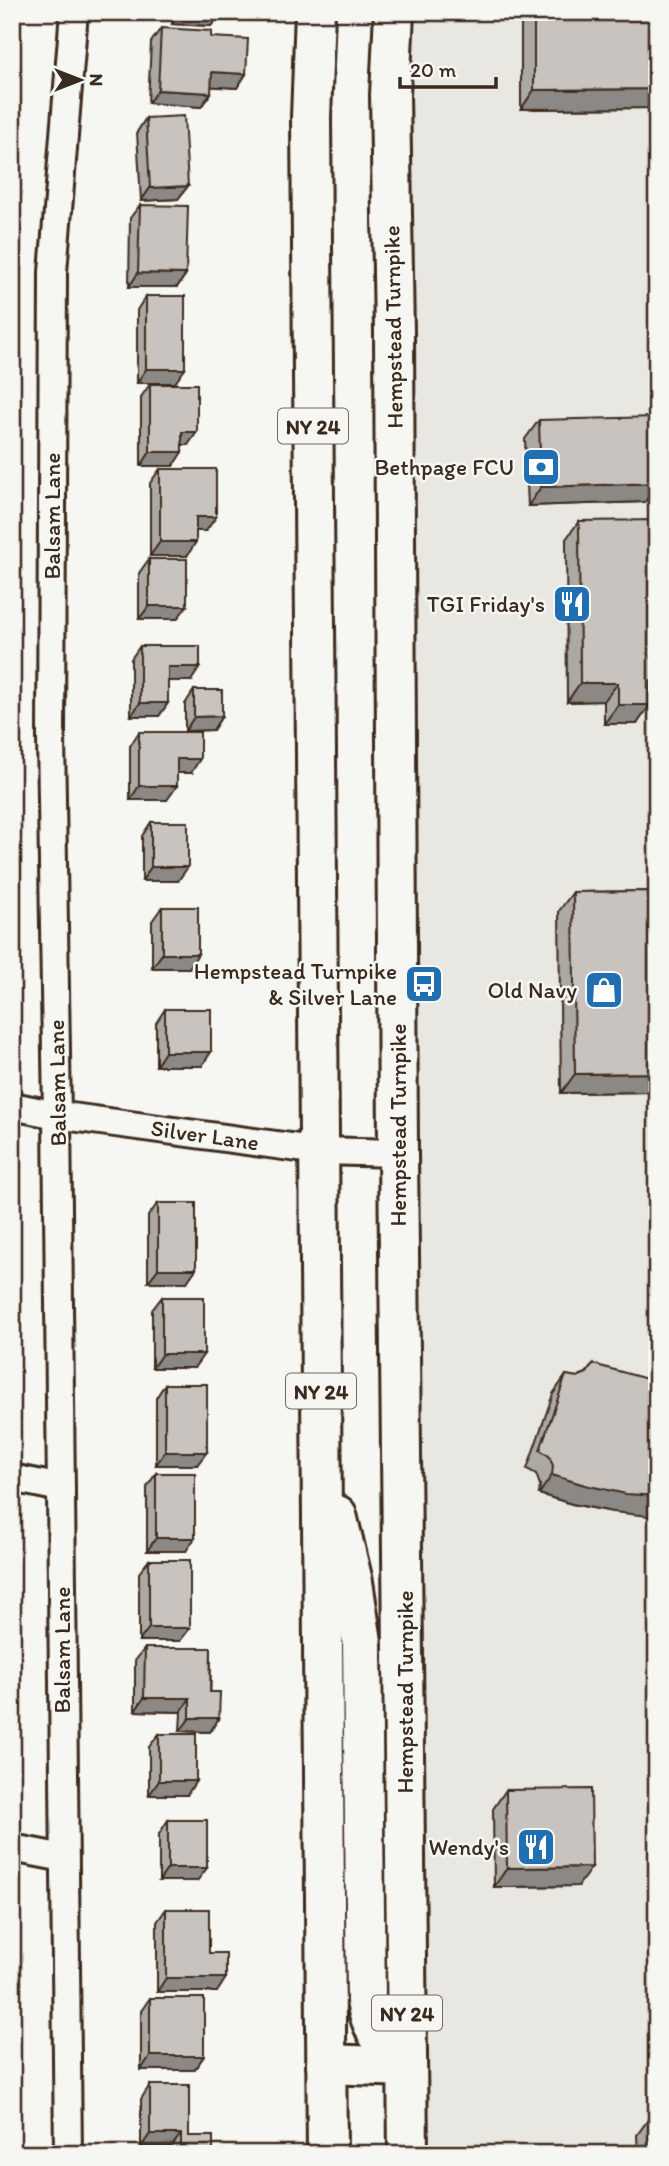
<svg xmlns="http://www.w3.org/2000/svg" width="669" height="2166" font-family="Itim,sans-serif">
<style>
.built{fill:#e8e7e2}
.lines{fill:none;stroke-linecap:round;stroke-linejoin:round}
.street-casing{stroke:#3b2a1e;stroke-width:32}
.primary-casing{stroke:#3b2a1e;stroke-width:44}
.street{stroke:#f6f6f2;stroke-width:26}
.primary{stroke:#f6f6f2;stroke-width:38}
.wall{fill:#aca8a3;stroke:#3b2a1e;stroke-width:2}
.shaded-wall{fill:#8c8885;stroke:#3b2a1e;stroke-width:2}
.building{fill:#c8c3be;stroke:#3b2a1e;stroke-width:2}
.labels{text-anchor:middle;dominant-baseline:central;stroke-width:5;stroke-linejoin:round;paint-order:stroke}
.shield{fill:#f6f6f2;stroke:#73675e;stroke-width:2}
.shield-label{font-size:21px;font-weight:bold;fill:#3b2a1e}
.street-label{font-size:23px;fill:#3b2a1e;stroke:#f6f6f2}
.poi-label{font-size:23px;fill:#3b2a1e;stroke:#f6f6f2;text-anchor:end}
</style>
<rect width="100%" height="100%" fill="#f6f6f2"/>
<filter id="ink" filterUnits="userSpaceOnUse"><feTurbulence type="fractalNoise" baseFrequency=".0143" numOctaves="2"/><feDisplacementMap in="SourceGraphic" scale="14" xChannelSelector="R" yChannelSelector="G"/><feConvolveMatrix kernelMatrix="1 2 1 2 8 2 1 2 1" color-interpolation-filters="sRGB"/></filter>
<g filter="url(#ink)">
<polygon class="built" points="400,12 657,12 657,2154 409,2154"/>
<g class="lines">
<defs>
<g id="street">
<polyline points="12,1106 57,1115 320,1151 398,1153"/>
<polyline points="12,1478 61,1488"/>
<polyline points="12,1848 64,1858"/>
<polyline points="68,2154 57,1115 51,737 53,272 74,12"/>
</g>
<g id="primary">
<polyline points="315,12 311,117 327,2154"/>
<polyline points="394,12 390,95 394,333 398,1153 408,2154"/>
<path d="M337 1515 353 1582 362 1642 366 2001C372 2033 384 2045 407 2067"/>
<polyline points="326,2064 407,2067"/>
</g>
</defs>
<use href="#street" class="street-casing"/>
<use href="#primary" class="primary-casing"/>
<use href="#street" class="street"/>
<use href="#primary" class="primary"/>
</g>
<g class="wall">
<polygon points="173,12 221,13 211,26 172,24"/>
<polygon points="521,12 657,12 657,108 521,109"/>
<polygon points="161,28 211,37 246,74 237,88 211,86 211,93 201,107 148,103 151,42"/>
<polygon points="146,118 188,186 178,199 141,201 137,132"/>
<polygon points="140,205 186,274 177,287 129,287 130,218"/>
<polygon points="146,296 175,383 137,383 137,310"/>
<polygon points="150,384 188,445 182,445 173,466 141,466 141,397"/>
<polygon points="539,420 657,432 657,485 645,502 528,506 525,439"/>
<polygon points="160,469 206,531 196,531 187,556 150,556 150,483"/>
<polygon points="579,521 650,700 637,724 604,724 604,701 567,702 566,539"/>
<polygon points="149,559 177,619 139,619 139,573"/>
<polygon points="140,646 191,681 168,681 168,703 159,716 131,716 131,659"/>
<polygon points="194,690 222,716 213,730 185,731 185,704"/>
<polygon points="139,732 191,773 177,773 167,800 130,800 130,746"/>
<polygon points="151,822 178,881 142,881 142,836"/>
<polygon points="657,891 657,1092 561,1093 559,911 573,892"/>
<polygon points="162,907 189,968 152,968 152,921"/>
<polygon points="165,1009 202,1066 156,1066 156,1023"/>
<polygon points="158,1203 187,1282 148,1282 148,1216"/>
<polygon points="162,1297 194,1368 152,1368 152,1310"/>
<polygon points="593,1364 613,1512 572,1504 539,1494 540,1485 536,1474 527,1469 553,1394 566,1375 577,1377 586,1373"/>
<polygon points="165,1384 197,1465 156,1465 156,1398"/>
<polygon points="156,1473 186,1551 147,1551 147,1487"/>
<polygon points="149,1560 180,1641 139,1641 139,1573"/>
<polygon points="145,1648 211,1648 210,1732 180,1731 181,1712 135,1711 135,1661"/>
<polygon points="159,1734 187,1795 149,1795 149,1747"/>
<polygon points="506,1790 578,1886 494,1887 493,1809"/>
<polygon points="168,1820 197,1881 159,1881 159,1834"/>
<polygon points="166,1909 209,1953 217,1992 157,1992 157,1922"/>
<polygon points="150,1998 204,2056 194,2070 141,2070 141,2011"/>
<polygon points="150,2085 189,2136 213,2154 171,2154 171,2147 141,2147 141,2099"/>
<polygon points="650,2117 657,2154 638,2154 637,2135"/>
</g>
<g class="shaded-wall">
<polygon points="181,12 221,13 211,26 172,24"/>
<polygon points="212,72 246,74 237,88 202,86"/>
<polygon points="657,89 657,108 521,109 534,90"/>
<polygon points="158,90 211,93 201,107 148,103"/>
<polygon points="188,186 178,199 141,201 150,188"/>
<polygon points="138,273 186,274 177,287 129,287"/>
<polygon points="146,369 185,369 175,383 137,383"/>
<polygon points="182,432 197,432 188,445 173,445"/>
<polygon points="150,452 182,452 173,466 141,466"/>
<polygon points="657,483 657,485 645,502 528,506 541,487"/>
<polygon points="196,517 216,517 206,531 187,531"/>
<polygon points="160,542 196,542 187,556 150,556"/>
<polygon points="149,606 187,606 177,619 139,619"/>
<polygon points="168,667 200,667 191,681 159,681"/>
<polygon points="650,681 657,681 657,700 637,700"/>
<polygon points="580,683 618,683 604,701 567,702"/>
<polygon points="140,703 168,703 159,716 131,716"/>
<polygon points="618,705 650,705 637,724 604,724"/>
<polygon points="222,716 213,730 185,731 194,717"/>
<polygon points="177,759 200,759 191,773 167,773"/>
<polygon points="139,786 177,786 167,800 130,800"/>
<polygon points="151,867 188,867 178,881 142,881"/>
<polygon points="162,954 198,954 189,968 152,968"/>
<polygon points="165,1052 211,1052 202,1066 156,1066"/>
<polygon points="657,1073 657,1092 561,1093 575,1074"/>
<polygon points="158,1269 196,1269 187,1282 148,1282"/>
<polygon points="162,1354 204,1354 194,1368 152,1368"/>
<polygon points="165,1452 207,1452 197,1465 156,1465"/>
<polygon points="552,1475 657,1496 657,1517 613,1512 572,1504 539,1494"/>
<polygon points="156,1538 195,1538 186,1551 147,1551"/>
<polygon points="149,1628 190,1628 180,1641 139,1641"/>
<polygon points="144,1698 190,1698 181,1712 135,1711"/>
<polygon points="190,1718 219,1718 210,1732 180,1731"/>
<polygon points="159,1781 196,1781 187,1795 149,1795"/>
<polygon points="592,1867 578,1886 494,1887 507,1868"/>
<polygon points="168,1868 207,1868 197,1881 159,1881"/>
<polygon points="166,1978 226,1978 217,1992 157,1992"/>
<polygon points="150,2056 204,2056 194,2070 141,2070"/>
<polygon points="150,2134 181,2134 171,2147 141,2147"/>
</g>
<g class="building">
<polygon points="534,12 657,12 657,89 534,90"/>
<polygon points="161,28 211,31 211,37 248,39 246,74 212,72 211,93 158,90"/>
<polygon points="184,116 188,186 150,188 146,118"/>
<polygon points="140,205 188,206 186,274 138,273"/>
<rect x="146" y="296" width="39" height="73"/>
<polygon points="150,384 197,384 197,432 182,432 182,452 150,452"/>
<polygon points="656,417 657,483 541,487 539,420"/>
<polygon points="160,469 216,469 216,517 196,517 196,542 160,542"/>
<polygon points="657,520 657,681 650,681 650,705 618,705 618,683 580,683 579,521"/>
<rect x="149" y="559" width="38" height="47"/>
<polygon points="140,646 200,646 200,667 168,667 168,703 140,703"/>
<polygon points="194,690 222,690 222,716 194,717"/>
<polygon points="139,732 200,732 200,759 177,759 177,786 139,786"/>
<rect x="151" y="822" width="37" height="45"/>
<polygon points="657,891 657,1073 575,1074 573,892"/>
<rect x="162" y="907" width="36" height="47"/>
<rect x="165" y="1009" width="46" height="43"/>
<rect x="158" y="1203" width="38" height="66"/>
<rect x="162" y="1297" width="42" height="57"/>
<polygon points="593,1364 647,1379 657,1380 657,1496 626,1494 585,1485 552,1475 553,1466 549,1456 540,1450 566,1375 577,1377 587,1373"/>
<rect x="165" y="1384" width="42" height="68"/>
<rect x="156" y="1473" width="39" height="65"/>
<rect x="149" y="1560" width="41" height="68"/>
<polygon points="145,1648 211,1648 210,1692 220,1692 219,1718 190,1718 190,1698 144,1698"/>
<rect x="159" y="1734" width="37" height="47"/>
<polygon points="591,1789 592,1867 507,1868 506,1790"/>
<rect x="168" y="1820" width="39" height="48"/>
<polygon points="166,1909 209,1909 209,1953 226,1953 226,1978 166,1978"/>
<rect x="150" y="1998" width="54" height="58"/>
<polygon points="150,2085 189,2085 189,2136 213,2136 213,2154 181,2154 181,2134 150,2134"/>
<polygon points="657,2116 657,2154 651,2154 650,2117"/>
</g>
</g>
<defs>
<symbol id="bank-square" viewBox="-11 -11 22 22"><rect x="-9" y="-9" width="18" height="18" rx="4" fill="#1f6fb2" stroke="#f6f6f2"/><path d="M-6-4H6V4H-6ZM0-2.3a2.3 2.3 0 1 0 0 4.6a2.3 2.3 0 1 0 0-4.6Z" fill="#fff"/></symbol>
<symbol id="restaurant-square" viewBox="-11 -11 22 22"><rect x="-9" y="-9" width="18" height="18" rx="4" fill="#1f6fb2" stroke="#f6f6f2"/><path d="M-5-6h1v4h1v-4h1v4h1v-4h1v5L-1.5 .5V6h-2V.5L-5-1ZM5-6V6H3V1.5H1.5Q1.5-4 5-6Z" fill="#fff"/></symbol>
<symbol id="bus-square" viewBox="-11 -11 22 22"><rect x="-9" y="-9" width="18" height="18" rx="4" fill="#1f6fb2" stroke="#f6f6f2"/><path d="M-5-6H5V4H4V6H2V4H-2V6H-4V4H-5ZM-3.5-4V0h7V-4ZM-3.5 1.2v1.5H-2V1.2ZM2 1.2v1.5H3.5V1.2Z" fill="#fff"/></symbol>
<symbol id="shop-square" viewBox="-11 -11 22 22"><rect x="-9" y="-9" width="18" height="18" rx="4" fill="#1f6fb2" stroke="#f6f6f2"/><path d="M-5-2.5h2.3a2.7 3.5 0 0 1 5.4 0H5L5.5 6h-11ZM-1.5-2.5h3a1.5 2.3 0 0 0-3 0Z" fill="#fff"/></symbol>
</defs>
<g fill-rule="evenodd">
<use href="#bank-square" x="519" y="445" width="44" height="44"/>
<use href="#restaurant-square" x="550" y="582" width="44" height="44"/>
<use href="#bus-square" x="402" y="962" width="44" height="44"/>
<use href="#shop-square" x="582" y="968" width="44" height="44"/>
<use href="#restaurant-square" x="514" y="1825" width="44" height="44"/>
</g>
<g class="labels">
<g class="shield">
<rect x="278" y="408.5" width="70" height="35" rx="5"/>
<rect x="286" y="1373.5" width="70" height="35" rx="5"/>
<rect x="372" y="1995.5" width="70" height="35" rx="5"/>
</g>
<g class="shield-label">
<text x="313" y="426">NY 24</text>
<text x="321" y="1391">NY 24</text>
<text x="407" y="2013">NY 24</text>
</g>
<g class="street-label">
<text transform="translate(393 327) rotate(-91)">Hempstead Turnpike</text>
<text transform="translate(52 516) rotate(-90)">Balsam Lane</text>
<text transform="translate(57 1083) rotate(-91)">Balsam Lane</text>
<text transform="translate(398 1125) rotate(-90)">Hempstead Turnpike</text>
<text transform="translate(205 1135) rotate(8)">Silver Lane</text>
<text transform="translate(62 1650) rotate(-90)">Balsam Lane</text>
<text transform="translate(405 1692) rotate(-90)">Hempstead Turnpike</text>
</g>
<g class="poi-label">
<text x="514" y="467">Bethpage FCU</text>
<text x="545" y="604">TGI Friday's</text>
<text x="397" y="971">Hempstead Turnpike<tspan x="397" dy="26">&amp; Silver Lane</tspan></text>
<text x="577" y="990">Old Navy</text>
<text x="509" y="1847">Wendy's</text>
</g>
</g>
<rect width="669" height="2166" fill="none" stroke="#f6f6f2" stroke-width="42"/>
<rect x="21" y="21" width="627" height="2124" fill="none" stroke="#3b2a1e" stroke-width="2.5" filter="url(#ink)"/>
<g transform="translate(80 80) rotate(90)" stroke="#f6f6f2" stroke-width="5" paint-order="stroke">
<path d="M0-5L12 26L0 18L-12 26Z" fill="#3b2a1e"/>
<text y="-10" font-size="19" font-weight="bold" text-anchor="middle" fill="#3b2a1e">N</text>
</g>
<path d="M400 77v10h96v-10" fill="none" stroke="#3b2a1e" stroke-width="3.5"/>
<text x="410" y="77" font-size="21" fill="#3b2a1e" stroke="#f6f6f2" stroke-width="5" paint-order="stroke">20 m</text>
</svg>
